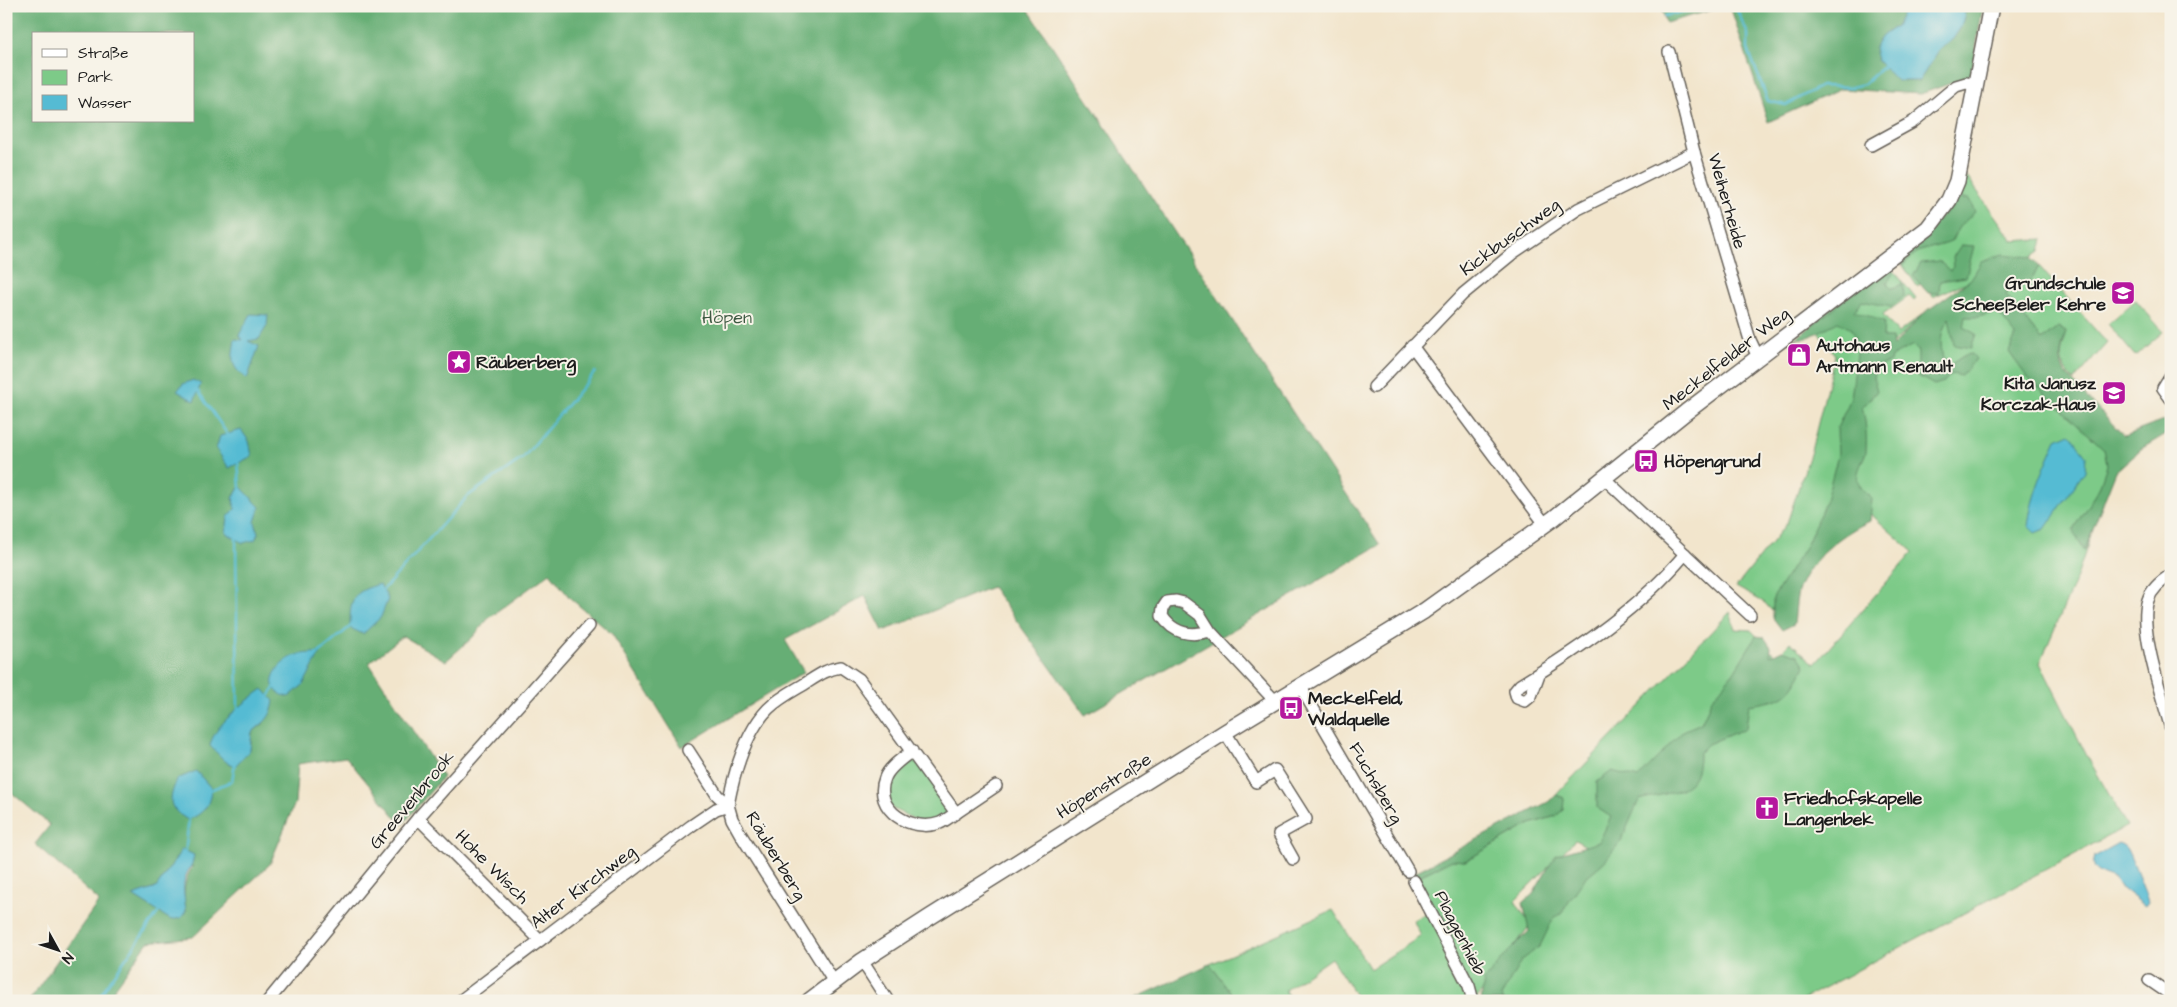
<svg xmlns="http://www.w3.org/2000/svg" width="2177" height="1007" font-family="'Architects Daughter',sans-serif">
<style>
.green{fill:#7dca88;stroke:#4c7352}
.forest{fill:#66ae74;stroke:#416548;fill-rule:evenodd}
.water{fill:#55bbd3;stroke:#386c78}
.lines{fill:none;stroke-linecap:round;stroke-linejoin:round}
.stream{stroke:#55bbd3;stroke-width:2.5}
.minor-casing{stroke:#67625a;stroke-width:14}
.secondary-casing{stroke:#67625a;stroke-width:18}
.minor{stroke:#fff;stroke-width:11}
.secondary{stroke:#fff;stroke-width:15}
.labels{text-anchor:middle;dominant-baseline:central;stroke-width:4;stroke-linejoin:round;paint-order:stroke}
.street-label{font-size:18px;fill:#1c1c1c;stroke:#f7f3e8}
.poi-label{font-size:18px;font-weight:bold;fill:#1c1c1c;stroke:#f7f3e8;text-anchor:start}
.park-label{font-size:18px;fill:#3e5942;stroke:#f7f3e8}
</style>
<rect width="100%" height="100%" fill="#f7f3e8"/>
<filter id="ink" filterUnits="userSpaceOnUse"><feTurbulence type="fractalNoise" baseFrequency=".02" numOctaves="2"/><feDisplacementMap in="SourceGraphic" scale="10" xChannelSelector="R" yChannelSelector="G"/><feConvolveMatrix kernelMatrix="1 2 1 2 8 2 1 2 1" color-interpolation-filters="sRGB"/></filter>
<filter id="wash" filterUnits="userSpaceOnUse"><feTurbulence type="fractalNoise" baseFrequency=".0096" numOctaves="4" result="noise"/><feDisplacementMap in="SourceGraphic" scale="20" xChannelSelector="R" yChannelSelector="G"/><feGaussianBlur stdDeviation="1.12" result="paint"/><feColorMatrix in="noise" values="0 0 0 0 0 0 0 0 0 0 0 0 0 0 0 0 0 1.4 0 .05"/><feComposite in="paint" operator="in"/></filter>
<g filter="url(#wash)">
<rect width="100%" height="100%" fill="#f2e5cc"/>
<g class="green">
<polygon points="1967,177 2013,241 2043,239 2040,252 2028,260 1980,276 2118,452 2078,574 2040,663 2087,756 2127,826 1800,1001 1485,1001 1589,848 1575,840 1515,901 1530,925 1475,1001 1359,1001 1331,958 1285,990 1291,1001 1237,1001 1210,964 1333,910 1370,969 1421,936 1413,920 1432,910 1415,878 1452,860 1465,861 1530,824 1556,816 1564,798 1556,795 1730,612 1735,629 1751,630 1777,657 1790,642 1815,664 1913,552 1836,483 1818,537 1772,611 1765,603 1736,587 1787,523 1811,451 1835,355 1811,323 1888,263 1916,299 1914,301 1909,296 1883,315 1898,333 1924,313 1866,369 1978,277 1933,297 1922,283 1917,286 1897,257 1955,198"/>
<path d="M2039 266 2107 343 2074 381C2061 365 2058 359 2065 339L2059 327 2042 340 2006 295 2012 285 2029 284Z"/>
<polygon points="2136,300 2163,332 2135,356 2108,324"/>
<polygon points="912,752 956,813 924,824 887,806 886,777"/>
</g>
<g class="forest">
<path d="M6 6H1026L1380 545 1085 715 992 587 883 631 865 596 785 640 804 672 682 747 612 634 570 598 550 573 488 619 473 637 446 661 403 636 369 663 443 777 402 825 346 757 298 764 295 803 270 864 193 937 148 942 107 999 109 1001H29L99 901 35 844 50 825 6 788ZM34 34H194V121H34ZM240 486 258 533 228 518 235 509 233 498ZM264 723 252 732 250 750 210 746ZM193 866C183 881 183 893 186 911L134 896 156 888Z"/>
<polygon points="1661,6 1726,6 1666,23"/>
<polygon points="1730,6 1907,6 1896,26 1882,36 1877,60 1898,81 1919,81 1939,50 1953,39 1961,27 1967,6 1983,6 1971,76 1921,94 1841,89 1768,122"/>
<polygon points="1958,199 1969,199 1975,212 1959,227 1951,242 1917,252 1903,265 1894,259 1946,213"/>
<polygon points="1961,245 1974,246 1966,277 1940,281 1939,293 1928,293 1913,276 1921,263 1939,261 1950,271 1954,267 1953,257"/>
<path d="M2003 254 2031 257 2039 266 2029 284 2012 285 2006 295 2042 340 2059 327 2066 331C2064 342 2058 354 2062 366 2065 377 2113 424 2124 436L2171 418V431L2141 449 2116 471 2084 551 2073 529 2099 488 2107 465 2104 449 2027 377 2009 352 2016 335 1997 311 1979 317H1965L1963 327 1976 334 1971 348 1954 345 1949 318C1940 332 1940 343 1943 359L1951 364 1965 355 1972 354 1976 359 1961 376 1951 374 1944 382 1934 385 1918 376V351L1913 345 1891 357 1890 362 1876 367 1874 379 1877 391 1862 408C1866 419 1867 438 1866 451 1866 454 1863 458 1862 462 1853 481 1858 485 1872 499L1870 521C1843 533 1815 555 1802 582 1795 594 1796 611 1794 624L1782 630 1773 618V598L1807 544 1826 500 1838 455 1837 428 1851 398 1858 346 1851 329 1838 322 1807 338 1795 339 1888 265 1894 272 1887 283 1892 288 1903 284 1904 296 1891 307 1862 301 1854 311 1884 322 1883 338H1892L1893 346 1924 313 1971 279 1982 261Z"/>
<path d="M1756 636 1764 637 1771 647 1770 656 1782 650 1798 655 1805 666C1790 698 1783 700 1749 705L1746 728 1708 744 1699 753C1700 795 1671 791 1639 800L1621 841 1604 862 1585 878 1562 912 1553 919 1540 946 1521 961 1501 997 1503 1001H1481L1484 981 1508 952 1529 931 1523 903 1533 894 1556 855 1599 842 1611 817 1597 808V782L1612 771 1638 778 1683 731 1701 723 1712 699 1734 672Z"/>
<polygon points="1556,795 1564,798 1563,810 1556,816 1530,824 1465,861 1452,860 1415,878 1413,873 1548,802"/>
<polygon points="1210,964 1237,1001 1129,1001"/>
</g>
<g class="water">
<polygon points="1907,6 1967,6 1961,27 1953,39 1939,50 1919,81 1897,81 1877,60 1874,48 1882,36 1896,26"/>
<path d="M251 314 268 315 267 326 259 339 248 341 259 346 247 379C229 366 232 359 235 339L243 340 239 335Z"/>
<polygon points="193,380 201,384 194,401 177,391 183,384"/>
<polygon points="241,430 249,441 252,456 229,468 216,449 220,436"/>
<path d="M2070 433 2086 456 2085 471 2045 529 2035 533 2028 526C2031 496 2045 466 2057 439Z"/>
<polygon points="240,486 260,507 255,522 258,533 255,540 243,543 226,533 228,517 235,509 233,498"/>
<path d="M380 584 388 599 381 617 363 634 350 628C350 599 351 592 380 584Z"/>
<path d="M321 652 303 685 289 697C258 690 277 661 297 655 304 653 313 653 321 652Z"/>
<path d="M263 689 274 701C272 717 264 723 252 732L250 750 235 766 225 761 210 746C213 726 246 701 263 689Z"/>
<path d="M196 771 211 788C210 806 204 813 188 820 166 807 169 800 177 779Z"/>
<path d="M2119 843C2122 845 2124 845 2126 848 2129 851 2147 897 2148 902L2145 906 2119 886 2115 879C2104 875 2088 872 2094 857Z"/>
<path d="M182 849 194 855C193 866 188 869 185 878 182 889 185 901 186 911L181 918 171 920 133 896 156 888Z"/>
</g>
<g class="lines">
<g class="stream">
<polyline points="1735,6 1748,34 1748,49 1768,101 1786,105 1821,86 1852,87 1864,84 1885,65"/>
<polyline points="1665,16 1706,6"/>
<polyline points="198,391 228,435"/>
<polyline points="238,461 240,488"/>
<polyline points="236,536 238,711"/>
<polyline points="381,592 468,496 523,458 595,372"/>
<polyline points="319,653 351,626"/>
<polyline points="268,699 275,686"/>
<polyline points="210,790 232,781 235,763"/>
<polyline points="185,855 189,818"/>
<polyline points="96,1001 160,910"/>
</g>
</g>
</g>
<g filter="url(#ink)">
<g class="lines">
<defs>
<g id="minor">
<polyline points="1669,52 1694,152 1750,340 1758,357"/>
<polyline points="1871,145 1913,122 1956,86 1966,83 1976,85"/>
<polyline points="1412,346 1545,524"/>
<polyline points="2171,375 2163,388 2171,399"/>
<polyline points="1374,387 1463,294 1513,253 1578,209 1694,152"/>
<polyline points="1605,479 1750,615"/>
<path d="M2171 575C2161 581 2152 588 2148 600 2138 628 2163 699 2171 729"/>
<path d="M1210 631C1190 637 1173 633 1162 616L1163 608 1167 602 1176 601 1184 603 1200 615 1210 631 1275 701"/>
<path d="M1539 674 1531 696 1525 701 1517 698 1515 691 1520 685C1580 648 1640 608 1685 554"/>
<polyline points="1300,686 1408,871"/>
<polyline points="1225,732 1256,782 1275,770 1306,819 1279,834 1293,859"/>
<polyline points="688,750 717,795 728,805 732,819 741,835 834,982"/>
<path d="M728 805C734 773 745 733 768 709 778 699 791 692 803 685 816 677 826 669 841 667L859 679 956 813C951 816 945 821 940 823 912 833 872 810 885 778 889 767 903 758 912 751"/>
<polyline points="956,813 996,786"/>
<polyline points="418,818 540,940"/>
<polyline points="1414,881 1469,986 1473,1001"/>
<polyline points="862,961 888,1001"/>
<polyline points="2149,980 2171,995"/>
<polyline points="268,1001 418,818 589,626"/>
<polyline points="460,1001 691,826 716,809 728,805"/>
</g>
<polyline id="secondary" points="809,1001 862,961 930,917 1225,732 1424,611 1554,518 1686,412 1928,228 1949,200 1957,181 1991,6"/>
</defs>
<use href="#minor" class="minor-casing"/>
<use href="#secondary" class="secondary-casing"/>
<use href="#minor" class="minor"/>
<use href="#secondary" class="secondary"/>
</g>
</g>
<defs>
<symbol id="school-square" viewBox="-11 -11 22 22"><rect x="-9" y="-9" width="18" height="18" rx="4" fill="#b5179e" stroke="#f7f3e8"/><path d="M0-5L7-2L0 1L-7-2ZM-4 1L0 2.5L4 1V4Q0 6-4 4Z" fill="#fff"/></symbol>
<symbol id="shop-square" viewBox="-11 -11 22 22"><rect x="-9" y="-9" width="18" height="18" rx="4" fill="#b5179e" stroke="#f7f3e8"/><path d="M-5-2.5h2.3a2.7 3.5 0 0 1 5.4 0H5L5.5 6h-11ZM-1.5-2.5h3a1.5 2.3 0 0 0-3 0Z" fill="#fff"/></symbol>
<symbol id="sight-square" viewBox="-11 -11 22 22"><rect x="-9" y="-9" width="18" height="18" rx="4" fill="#b5179e" stroke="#f7f3e8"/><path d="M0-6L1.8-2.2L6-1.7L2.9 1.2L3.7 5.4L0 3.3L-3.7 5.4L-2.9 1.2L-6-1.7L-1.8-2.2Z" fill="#fff"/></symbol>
<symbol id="bus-square" viewBox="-11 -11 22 22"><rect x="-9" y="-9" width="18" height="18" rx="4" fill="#b5179e" stroke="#f7f3e8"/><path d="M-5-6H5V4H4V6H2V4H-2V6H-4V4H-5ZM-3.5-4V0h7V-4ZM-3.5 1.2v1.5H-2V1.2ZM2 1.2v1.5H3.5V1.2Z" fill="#fff"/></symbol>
<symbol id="church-square" viewBox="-11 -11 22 22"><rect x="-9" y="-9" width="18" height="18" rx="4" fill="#b5179e" stroke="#f7f3e8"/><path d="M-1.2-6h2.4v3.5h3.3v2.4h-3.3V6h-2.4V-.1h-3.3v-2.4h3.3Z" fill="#fff"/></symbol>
</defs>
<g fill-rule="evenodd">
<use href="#school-square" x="2109" y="279" width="28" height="28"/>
<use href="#shop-square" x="1785" y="341" width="28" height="28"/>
<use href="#sight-square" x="445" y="348" width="28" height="28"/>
<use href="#school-square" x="2100" y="379" width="28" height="28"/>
<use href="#bus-square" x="1632" y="447" width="28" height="28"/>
<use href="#bus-square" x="1277" y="694" width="28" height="28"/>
<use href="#church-square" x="1753" y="794" width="28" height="28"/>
</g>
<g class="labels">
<g class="street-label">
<text transform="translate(1727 201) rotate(74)">Weiherheide</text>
<text transform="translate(1510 237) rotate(-36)">Kickbuschweg</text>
<text transform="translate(1726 359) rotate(-38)">Meckelfelder Weg</text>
<text transform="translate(1376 783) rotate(60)">Fuchsberg</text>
<text transform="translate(1104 786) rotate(-32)">Höpenstraße</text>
<text transform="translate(412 800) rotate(-50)">Greevenbrook</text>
<text transform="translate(776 856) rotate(59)">Räuberberg</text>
<text transform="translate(492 867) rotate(45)">Hohe Wisch</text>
<text transform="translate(583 887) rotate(-37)">Alter Kirchweg</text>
<text transform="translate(1460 933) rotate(63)">Plaggenhieb</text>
</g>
<g class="poi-label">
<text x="2106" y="283" text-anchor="end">Grundschule<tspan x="2106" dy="21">Scheeßeler Kehre</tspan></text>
<text x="1816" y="345">Autohaus<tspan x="1816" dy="21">Artmann Renault</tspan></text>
<text x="476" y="362">Räuberberg</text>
<text x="2096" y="383" text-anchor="end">Kita Janusz<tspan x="2096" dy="21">Korczak-Haus</tspan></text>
<text x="1664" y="461">Höpengrund</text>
<text x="1308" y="698">Meckelfeld,<tspan x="1308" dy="21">Waldquelle</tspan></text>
<text x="1784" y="798">Friedhofskapelle<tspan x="1784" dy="21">Langenbek</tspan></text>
</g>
<g class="park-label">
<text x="727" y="317">Höpen</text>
</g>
</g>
<rect width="2177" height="1007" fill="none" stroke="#f7f3e8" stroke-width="25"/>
<rect x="32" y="32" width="162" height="90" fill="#f7f3e8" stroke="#9f9d96"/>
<rect x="42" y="49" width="25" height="8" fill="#ffffff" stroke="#9f9d96"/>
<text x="78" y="58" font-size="15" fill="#1c1c1c">Straße</text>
<rect x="42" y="70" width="25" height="15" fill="#7dca88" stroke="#9f9d96"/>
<text x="78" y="82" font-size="15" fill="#1c1c1c">Park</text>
<rect x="42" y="95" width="25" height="15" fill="#55bbd3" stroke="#9f9d96"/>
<text x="78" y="108" font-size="15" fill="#1c1c1c">Wasser</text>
<g transform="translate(58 950) rotate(130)" stroke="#f7f3e8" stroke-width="4" paint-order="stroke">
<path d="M0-4L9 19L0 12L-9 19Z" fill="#1c1c1c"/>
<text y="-8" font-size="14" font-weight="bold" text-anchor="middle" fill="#1c1c1c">N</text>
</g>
</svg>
